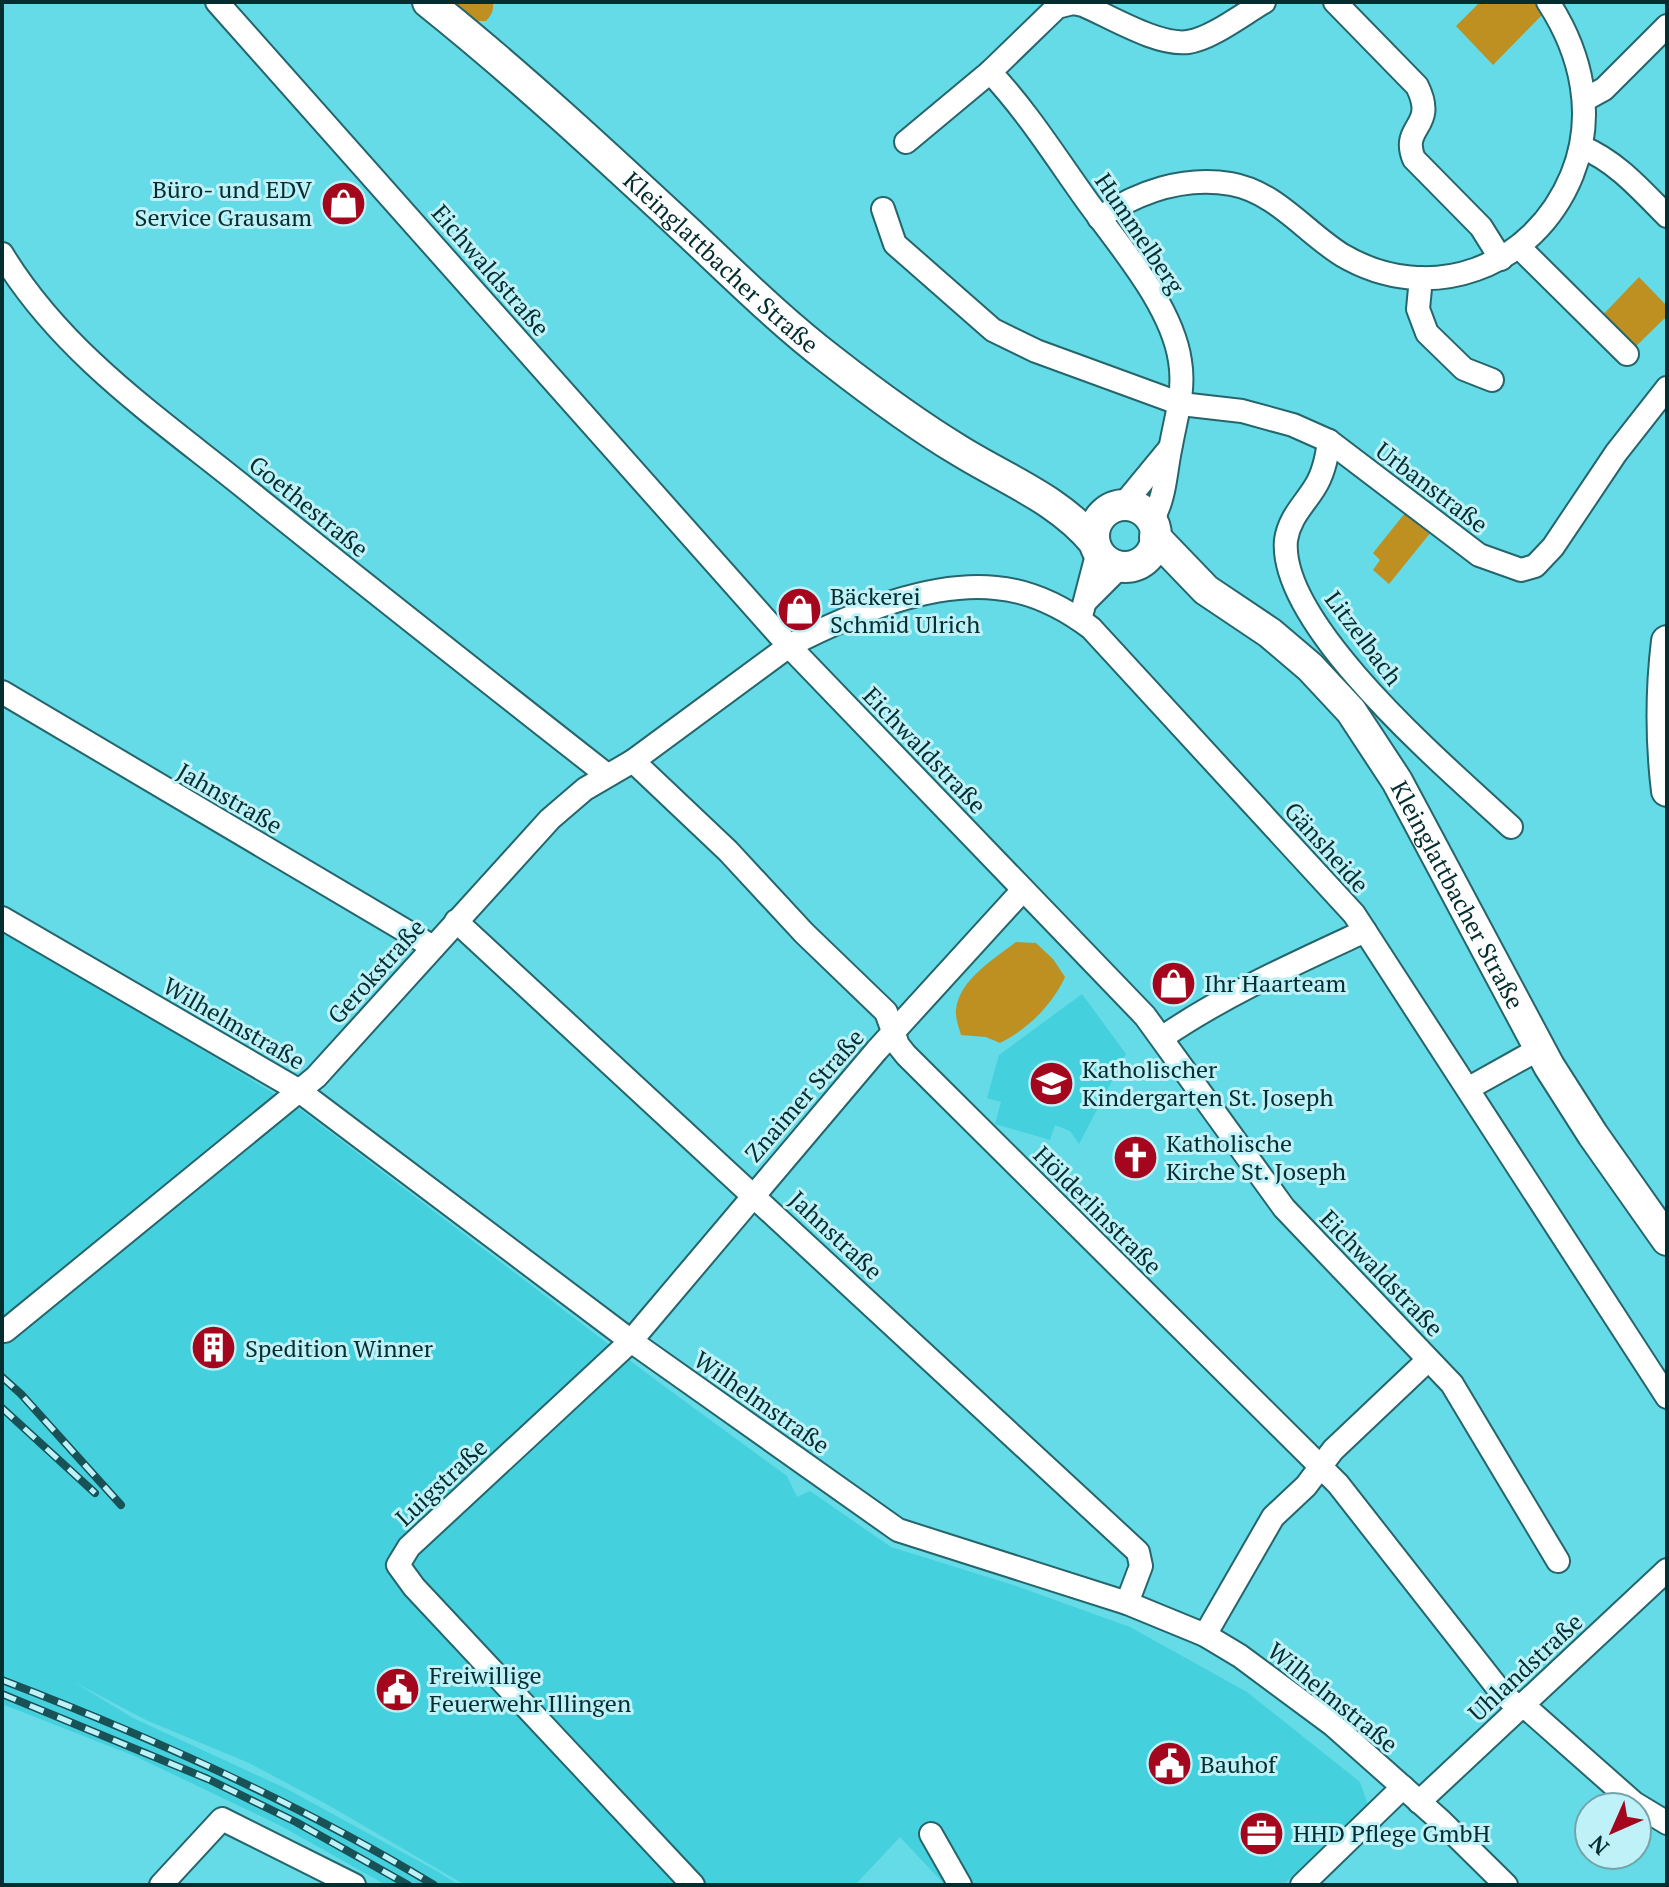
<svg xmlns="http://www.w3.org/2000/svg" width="1669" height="1887" font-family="'PT Serif',serif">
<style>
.built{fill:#45d0dd}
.green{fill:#bd9021}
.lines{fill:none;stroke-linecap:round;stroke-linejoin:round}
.street-casing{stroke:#25656b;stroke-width:26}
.secondary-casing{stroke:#25656b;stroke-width:34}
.street{stroke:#fff;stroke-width:22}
.secondary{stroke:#fff;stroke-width:30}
.rail-casing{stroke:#185156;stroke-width:8}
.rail{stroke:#bef2f8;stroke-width:5;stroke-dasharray:15;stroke-linecap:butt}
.labels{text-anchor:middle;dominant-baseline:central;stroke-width:6;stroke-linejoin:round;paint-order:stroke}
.poi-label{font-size:24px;fill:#042d30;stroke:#bef2f8;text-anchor:start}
.street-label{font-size:24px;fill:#042d30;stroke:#bef2f8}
</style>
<rect width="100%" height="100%" fill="#64dbe7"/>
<g class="built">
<polygon points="2,928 301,1110 649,1375 787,1476 797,1497 810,1491 891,1547 1013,1585 1130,1627 1247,1692 1360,1782 1368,1805 1283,1885 945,1885 900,1837 855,1885 465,1885 330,1806 249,1763 146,1720 74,1682 133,1718 287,1789 435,1870 459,1885 386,1885 281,1826 137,1757 2,1704"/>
<polygon points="1082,994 1126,1054 1079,1144 1070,1131 1055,1125 1050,1140 995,1124 1001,1102 987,1098 999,1055"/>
</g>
<g class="green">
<path d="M443 2H493C494 10 491 16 486 21H466Z"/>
<polygon points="1480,2 1534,2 1542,15 1493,65 1456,26"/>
<polygon points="1639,277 1667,306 1667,316 1630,352 1598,320"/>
<polygon points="1405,513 1431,532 1389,584 1373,570 1380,560 1373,553"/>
<path d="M1016 942 1036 943 1053 959 1065 977C1052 1005 1028 1029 1000 1043L986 1037 961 1035C959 1028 955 1017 956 1010 959 980 994 959 1016 942Z"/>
</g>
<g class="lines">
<defs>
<g id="street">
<polyline points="217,2 789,646 1145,1016 1284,1208 1452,1384 1558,1561"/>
<path d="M1335 2 1417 86C1438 128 1400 125 1414 159L1481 227 1501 259"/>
<path d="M990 72C1026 110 1055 156 1085 198 1117 243 1172 305 1180 361 1185 390 1176 417 1171 445 1165 472 1166 496 1152 521"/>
<polyline points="1584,100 1604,89 1667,26"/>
<path d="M906 142 990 72 1057 7 1073 3 1083 5C1111 17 1158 46 1188 42 1211 39 1243 14 1264 2"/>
<path d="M1582 147C1617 162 1640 189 1667 216"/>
<polyline points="883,209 895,244 993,330 1036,351 1181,404 1242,411 1293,425 1329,441 1479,555 1521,570 1535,566 1553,547 1616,453 1667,388"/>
<path d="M1099 218C1138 192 1184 176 1231 184 1276 192 1305 232 1342 255 1430 307 1534 268 1572 175 1596 116 1582 54 1548 2"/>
<polyline points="1519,247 1627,354"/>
<path d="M2 254C62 353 157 417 245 488 365 585 486 680 607 775"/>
<polyline points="1421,278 1418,309 1427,333 1464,369 1492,380"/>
<path d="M1329 441C1327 457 1324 473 1315 487 1304 505 1289 518 1286 540 1278 626 1451 771 1511 827"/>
<polyline points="1123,505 1170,448"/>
<polyline points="1087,600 1121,566"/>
<polyline points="1080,620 1098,551"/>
<polyline points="2,692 433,947"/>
<polyline points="633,761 728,851 804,933 886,1012 898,1045 906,1055 1338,1484 1497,1687 1518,1708"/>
<polyline points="2,918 298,1090 631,1341 898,1530 1127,1603 1205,1635 1240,1656 1333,1725 1441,1821 1506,1885"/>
<polyline points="456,921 1138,1552 1141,1566 1127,1603"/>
<path d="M1163 1037C1226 994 1296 963 1365 931"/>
<polyline points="1469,1088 1539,1049"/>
<path d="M2 1331H5L316 1077 550 819 585 789 633 761 789 646C847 616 929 581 996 588 1031 591 1063 607 1091 628L1354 914 1667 1397"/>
<polyline points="1205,1635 1273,1517 1306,1486 1333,1450 1428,1360"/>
<polyline points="1522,1704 1634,1803 1667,1823"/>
<polyline points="1419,1802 1667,1570"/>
<polyline points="931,1834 960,1885"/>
<polyline points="161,1885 222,1819 354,1885"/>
<polyline points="693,1885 414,1587 398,1565 409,1547 631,1341 877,1050 1023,890"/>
<polyline points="1302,1885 1403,1787"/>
</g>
<g id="secondary">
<path id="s1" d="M428 2C518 74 602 152 687 231 734 275 780 321 831 360 872 392 915 424 960 451 1007 480 1058 499 1094 542"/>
<circle cx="1125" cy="536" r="31"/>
<path id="s2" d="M1155 537 1206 590 1270 633 1310 667 1351 711 1397 781 1549 1066 1593 1135 1667 1240"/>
<path d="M1667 641C1661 691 1661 741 1667 791"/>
</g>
</defs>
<use href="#street" class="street-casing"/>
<use href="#secondary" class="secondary-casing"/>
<use href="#street" class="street"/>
<use href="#secondary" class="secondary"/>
<defs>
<g id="rail">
<polyline points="2,1377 21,1394 121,1505"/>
<polyline points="2,1408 95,1493"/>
<path d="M2 1680C151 1737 297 1802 434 1885"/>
<polyline points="2,1694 208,1779 296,1822 408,1885"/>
</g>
</defs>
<use href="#rail" class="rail-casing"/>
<use href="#rail" class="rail"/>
</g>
<defs>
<symbol id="shop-disc" viewBox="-11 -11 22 22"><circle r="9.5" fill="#a3061d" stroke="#bef2f8"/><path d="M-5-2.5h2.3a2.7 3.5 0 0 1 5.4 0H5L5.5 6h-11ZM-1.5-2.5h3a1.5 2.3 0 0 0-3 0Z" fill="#fff"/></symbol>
<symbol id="school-disc" viewBox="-11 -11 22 22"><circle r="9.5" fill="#a3061d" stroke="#bef2f8"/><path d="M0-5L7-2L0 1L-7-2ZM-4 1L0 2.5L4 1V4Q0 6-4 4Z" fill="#fff"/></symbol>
<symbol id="church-disc" viewBox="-11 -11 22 22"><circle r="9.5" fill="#a3061d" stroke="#bef2f8"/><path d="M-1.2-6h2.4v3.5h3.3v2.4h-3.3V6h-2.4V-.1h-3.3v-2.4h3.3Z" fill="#fff"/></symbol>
<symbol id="building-disc" viewBox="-11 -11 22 22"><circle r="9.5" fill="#a3061d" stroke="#bef2f8"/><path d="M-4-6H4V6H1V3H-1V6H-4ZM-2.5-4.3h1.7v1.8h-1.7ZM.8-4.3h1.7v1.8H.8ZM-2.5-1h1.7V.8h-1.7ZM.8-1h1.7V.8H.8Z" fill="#fff"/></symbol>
<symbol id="civic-disc" viewBox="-11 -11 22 22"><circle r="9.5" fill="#a3061d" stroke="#bef2f8"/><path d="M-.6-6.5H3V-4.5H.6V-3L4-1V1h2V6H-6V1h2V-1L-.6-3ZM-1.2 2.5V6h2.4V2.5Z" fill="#fff"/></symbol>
<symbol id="office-disc" viewBox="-11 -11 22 22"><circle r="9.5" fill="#a3061d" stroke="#bef2f8"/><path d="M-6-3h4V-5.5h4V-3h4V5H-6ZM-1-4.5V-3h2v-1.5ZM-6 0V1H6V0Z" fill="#fff"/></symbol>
</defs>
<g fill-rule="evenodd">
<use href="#shop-disc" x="318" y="178" width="51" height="51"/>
<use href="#shop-disc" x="774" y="584" width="51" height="51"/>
<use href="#shop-disc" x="1148" y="958" width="51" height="51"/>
<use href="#school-disc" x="1026" y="1058" width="51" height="51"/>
<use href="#church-disc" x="1110" y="1132" width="51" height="51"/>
<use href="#building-disc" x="188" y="1322" width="51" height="51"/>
<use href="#civic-disc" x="372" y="1664" width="51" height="51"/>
<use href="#civic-disc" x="1144" y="1738" width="51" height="51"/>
<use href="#office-disc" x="1236" y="1808" width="51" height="51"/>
</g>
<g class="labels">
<g class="poi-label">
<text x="312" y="189" text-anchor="end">Büro- und EDV<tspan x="312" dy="28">Service Grausam</tspan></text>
<text x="830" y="596">Bäckerei<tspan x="830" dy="28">Schmid Ulrich</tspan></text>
<text x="1204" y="983">Ihr Haarteam</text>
<text x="1082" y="1069">Katholischer<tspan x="1082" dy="28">Kindergarten St. Joseph</tspan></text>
<text x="1166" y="1143">Katholische<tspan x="1166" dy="28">Kirche St. Joseph</tspan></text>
<text x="245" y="1348">Spedition Winner</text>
<text x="429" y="1675">Freiwillige<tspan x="429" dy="28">Feuerwehr Illingen</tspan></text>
<text x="1200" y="1764">Bauhof</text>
<text x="1293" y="1833">HHD Pflege GmbH</text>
</g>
<g class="street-label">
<text transform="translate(1140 233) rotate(56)">Hummelberg</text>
<text stroke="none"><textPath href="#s1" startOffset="392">Kleinglattbacher Straße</textPath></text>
<text transform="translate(491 270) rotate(49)">Eichwaldstraße</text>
<text transform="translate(1432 487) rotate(37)">Urbanstraße</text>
<text transform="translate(309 506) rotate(39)">Goethestraße</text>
<text transform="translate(1364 638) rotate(53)">Litzelbach</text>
<text transform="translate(925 750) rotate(46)">Eichwaldstraße</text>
<text transform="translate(230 798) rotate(30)">Jahnstraße</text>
<text transform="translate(1327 847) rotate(48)">Gänsheide</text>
<text stroke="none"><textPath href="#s2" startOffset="476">Kleinglattbacher Straße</textPath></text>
<text transform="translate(376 971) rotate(-48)">Gerokstraße</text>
<text transform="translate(234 1023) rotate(30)">Wilhelmstraße</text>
<text transform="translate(804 1095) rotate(-49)">Znaimer Straße</text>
<text transform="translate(1098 1210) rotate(45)">Hölderlinstraße</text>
<text transform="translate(836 1235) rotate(43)">Jahnstraße</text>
<text transform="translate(1382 1273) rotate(46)">Eichwaldstraße</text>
<text transform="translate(762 1402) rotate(35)">Wilhelmstraße</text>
<text transform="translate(441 1482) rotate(-43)">Luigstraße</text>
<text transform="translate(1525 1667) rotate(-43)">Uhlandstraße</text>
<text transform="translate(1333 1697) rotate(39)">Wilhelmstraße</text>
</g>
</g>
<rect width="1669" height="1887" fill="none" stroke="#042d30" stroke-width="8"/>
<g transform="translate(1613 1831) rotate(225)"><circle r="38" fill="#bef2f8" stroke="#74a3a8" stroke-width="2"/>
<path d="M0-6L14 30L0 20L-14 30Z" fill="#a3061d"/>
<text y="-12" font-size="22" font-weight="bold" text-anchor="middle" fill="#042d30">N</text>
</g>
</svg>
